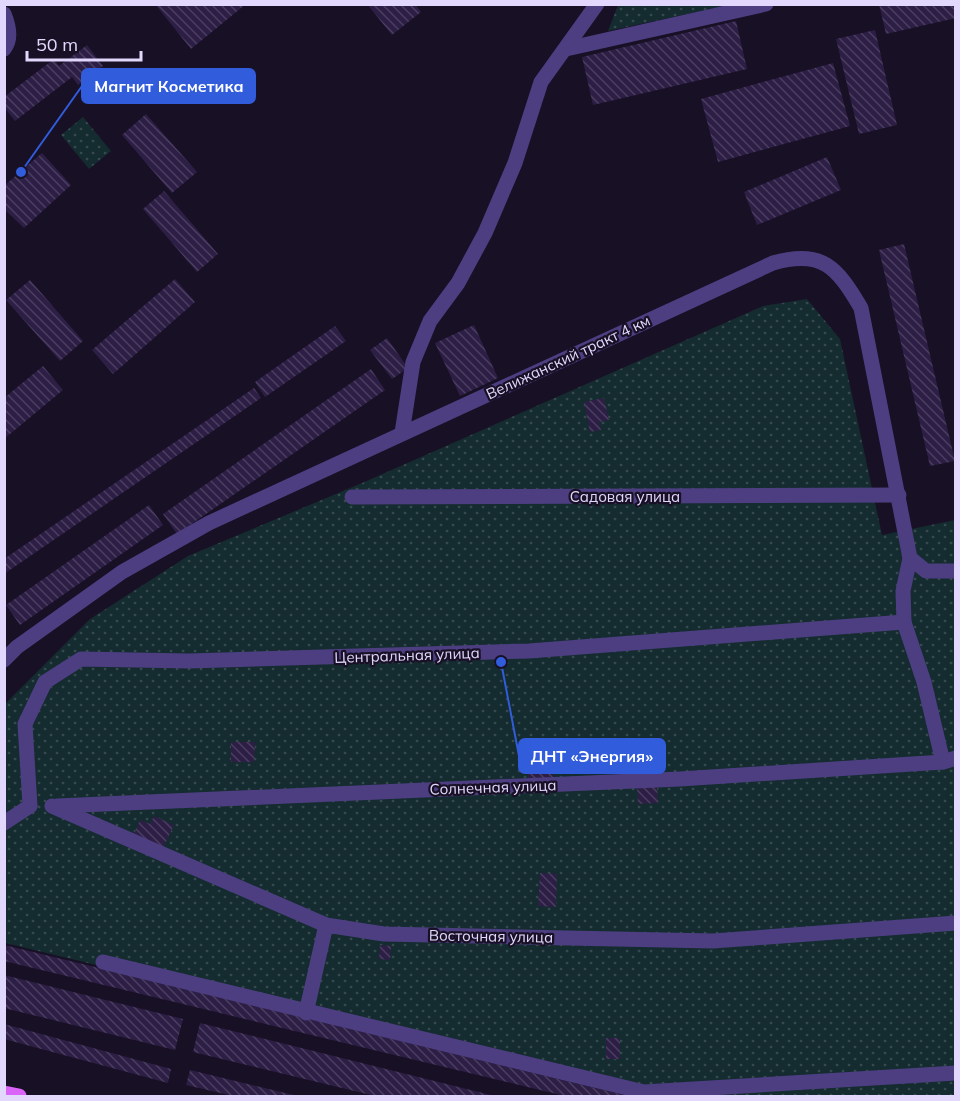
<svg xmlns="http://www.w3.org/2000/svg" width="960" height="1101" font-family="Mulish,sans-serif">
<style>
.green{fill:url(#green-dots)}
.building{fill:url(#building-back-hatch)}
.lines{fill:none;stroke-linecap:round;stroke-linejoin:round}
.street{stroke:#4d3e82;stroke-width:15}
.primary{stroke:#da64f7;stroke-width:15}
.labels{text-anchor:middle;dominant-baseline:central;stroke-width:4.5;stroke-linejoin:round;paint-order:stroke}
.street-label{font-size:15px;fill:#e2d7fd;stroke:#181025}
.leader{fill:none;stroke:#315cdc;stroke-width:2}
.callout-dot{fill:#315cdc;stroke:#181025;stroke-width:2}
.callout{fill:#315cdc;stroke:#315cdc;stroke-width:2}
.callout-label{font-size:16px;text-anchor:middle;font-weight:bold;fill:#fff}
</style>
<defs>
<pattern id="green-dots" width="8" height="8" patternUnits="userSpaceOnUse" patternTransform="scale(1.5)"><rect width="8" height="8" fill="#142b2f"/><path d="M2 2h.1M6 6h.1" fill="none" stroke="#36494e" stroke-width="1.8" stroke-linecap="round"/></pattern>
<pattern id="building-back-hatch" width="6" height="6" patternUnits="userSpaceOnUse" patternTransform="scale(1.5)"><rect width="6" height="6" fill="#2d1e45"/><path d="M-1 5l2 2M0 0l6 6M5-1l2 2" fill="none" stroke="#4b3e61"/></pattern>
</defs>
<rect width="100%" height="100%" fill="#181025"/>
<g class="green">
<polygon points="618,5 730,5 608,31"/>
<polygon points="83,117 111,151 89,169 61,135"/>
<polygon points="807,299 840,339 882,535 955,520 955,1096 639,1096 5,943 5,704 90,619 188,556 362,483 763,306"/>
</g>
<g class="building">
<polygon points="155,4 246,4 191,49"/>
<polygon points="367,4 415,4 421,12 392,35"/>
<polygon points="879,4 956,4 956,18 886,34"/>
<polygon points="736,21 747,69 593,105 582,57"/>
<polygon points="875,30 897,125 859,134 836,39"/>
<polygon points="87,45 103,66 78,85 72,77 15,121 4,107 4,97 54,59 59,66"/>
<polygon points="833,63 850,126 718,162 701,99"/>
<polygon points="146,114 197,172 172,193 122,135"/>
<polygon points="42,153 71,185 24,228 4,209 4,186"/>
<polygon points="827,157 841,190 757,225 744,192"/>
<polygon points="164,191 218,254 197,272 143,209"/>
<polygon points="904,244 955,461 930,466 879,250"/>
<polygon points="175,279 195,302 113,374 92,350"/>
<polygon points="30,280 83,341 60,361 6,300"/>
<polygon points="474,325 498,378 460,396 435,343"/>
<polygon points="335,326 346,341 265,397 255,382"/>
<polygon points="387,338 408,368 392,379 370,350"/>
<polygon points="43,366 63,390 4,439 4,398"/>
<polygon points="371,369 385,390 177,534 163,514"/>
<polygon points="254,388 261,398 4,574 4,559"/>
<polygon points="604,398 609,420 599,422 601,430 590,432 584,402"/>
<polygon points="149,505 163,525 20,625 6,605"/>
<polygon points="231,742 255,742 254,762 231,762"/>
<polygon points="528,749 553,750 553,780 528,779"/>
<polygon points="657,786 658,803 638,804 637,787"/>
<polygon points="154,816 174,825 163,848 134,834 140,820 150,824"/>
<polygon points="540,873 557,874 556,907 538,906"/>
<polygon points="4,945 628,1096 565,1096 4,961"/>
<polygon points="380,945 391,946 390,960 379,959"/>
<polygon points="4,975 183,1019 175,1050 4,1008"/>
<polygon points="200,1023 495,1096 375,1096 193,1052"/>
<polygon points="4,1024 171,1069 168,1083 4,1039"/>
<rect x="606" y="1038" width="14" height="21"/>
<polygon points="190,1070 298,1096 233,1096 186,1085"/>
</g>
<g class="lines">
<g class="street">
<path d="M4 14C9 26 12 39 4 49"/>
<polyline points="566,49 766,4"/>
<polyline points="402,433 413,362 430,321 458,283 485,233 515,163 541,82 597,4"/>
<polyline points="352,497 899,495"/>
<polyline points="910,558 903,591 904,622 924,682 943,762"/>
<path d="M4 660 17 647 122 572 209 523 773 263C822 249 837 267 861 308L910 558 926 571H956"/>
<polyline points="30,806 25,724 45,682 81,659 189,661 529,651 904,622"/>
<polyline points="52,806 326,925 384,934 713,941 956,923"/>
<polyline points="57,806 680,779 943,762 956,758"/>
<polyline points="4,823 30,806"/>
<polyline points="103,962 644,1092 956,1073"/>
<polyline points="306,1013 326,925"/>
</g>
<polyline class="primary" points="4,1093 19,1096"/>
</g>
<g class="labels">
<g class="street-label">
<text transform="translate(568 357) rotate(-25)">Велижанский тракт 4 км</text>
<text x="625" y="496">Садовая улица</text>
<text transform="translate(407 655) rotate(-2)">Центральная улица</text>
<text transform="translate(493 787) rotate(-2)">Солнечная улица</text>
<text transform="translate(491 936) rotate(1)">Восточная улица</text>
</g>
</g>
<path class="leader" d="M21 172L82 86M501 662L519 756"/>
<g class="callout-dot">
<circle cx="21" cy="172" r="6"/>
<circle cx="501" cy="662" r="6"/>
</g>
<g class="callout">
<rect x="82" y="69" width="173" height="34" rx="6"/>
<rect x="519" y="739" width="146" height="34" rx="6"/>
</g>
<g class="callout-label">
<text x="169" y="92">Магнит Косметика</text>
<text x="592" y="762">ДНТ «Энергия»</text>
</g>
<rect width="960" height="1101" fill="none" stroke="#e2d7fd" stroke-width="12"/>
<path d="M27 51v9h114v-9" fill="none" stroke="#e2d7fd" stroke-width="3"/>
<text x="36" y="51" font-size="18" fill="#e2d7fd" stroke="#181025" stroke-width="4.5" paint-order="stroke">50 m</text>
</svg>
